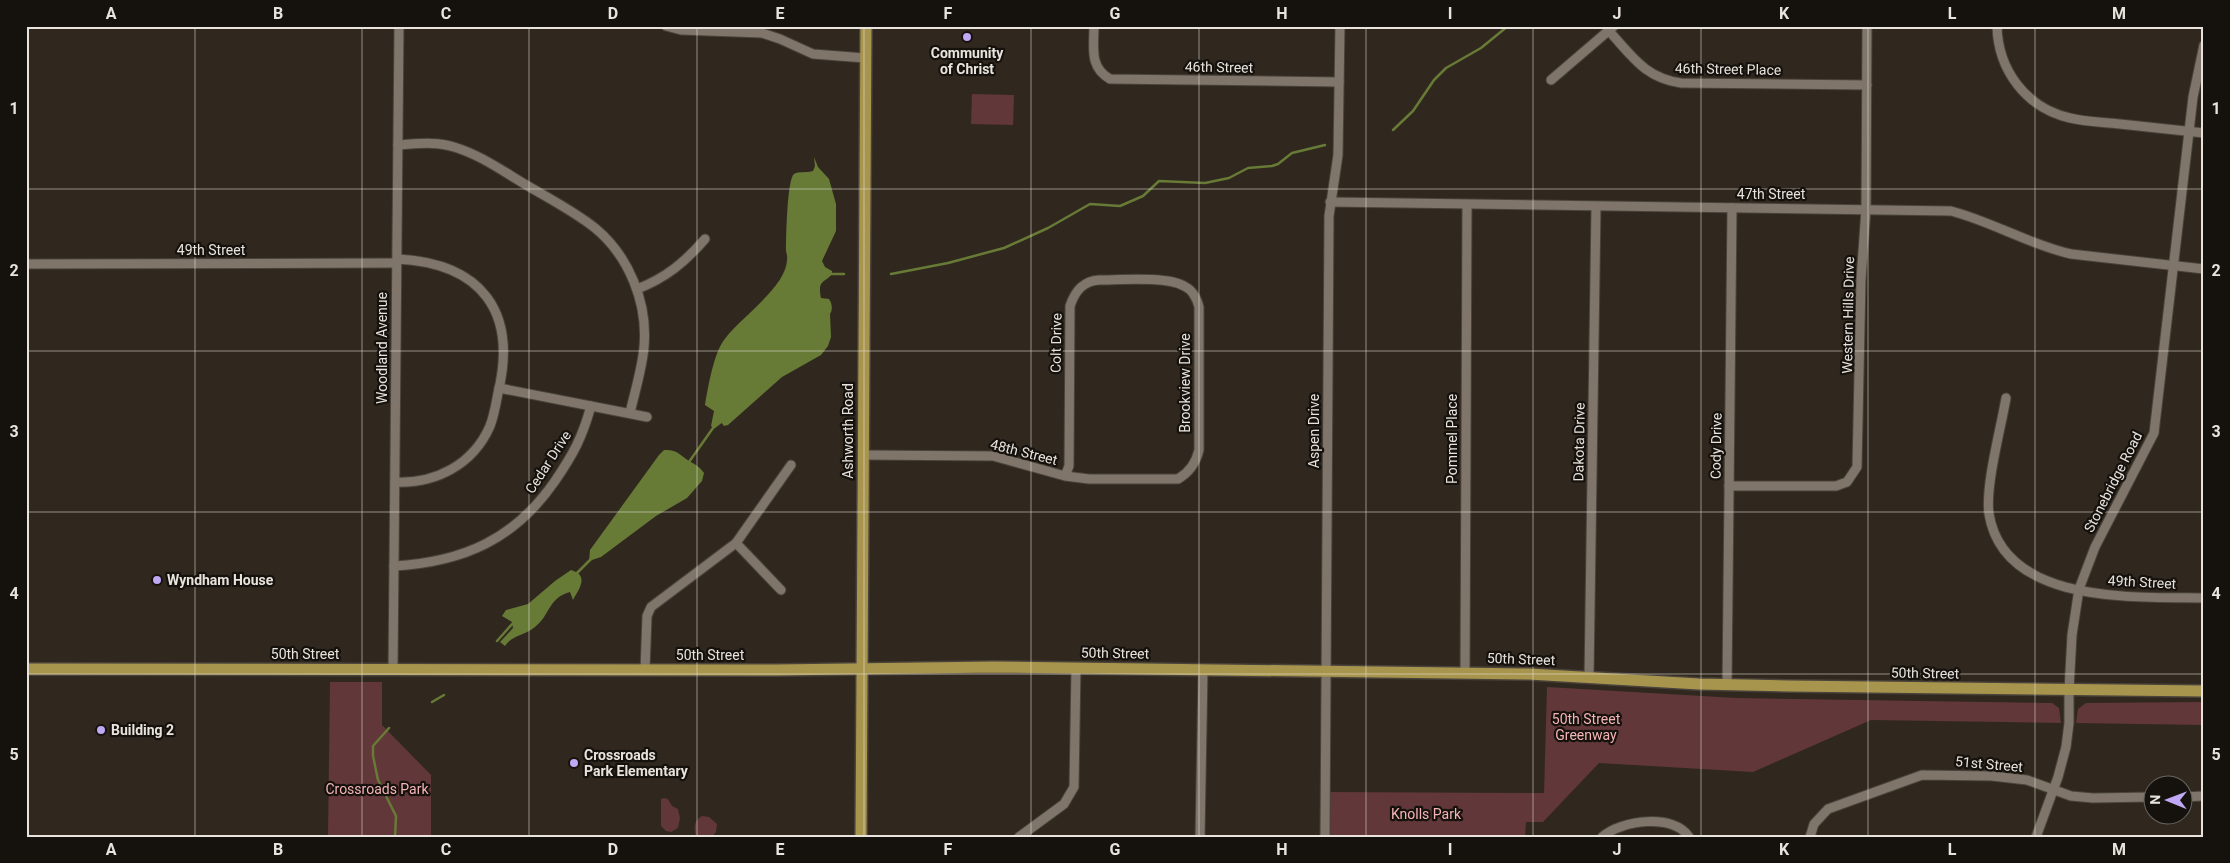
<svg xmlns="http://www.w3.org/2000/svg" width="2230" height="863" font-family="Roboto,sans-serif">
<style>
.green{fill:#613739}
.water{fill:#677a36}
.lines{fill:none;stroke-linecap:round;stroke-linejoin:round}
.stream{stroke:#677a36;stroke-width:2.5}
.minor-casing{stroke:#4a433b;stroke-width:11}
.major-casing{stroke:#4a433b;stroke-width:14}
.minor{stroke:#7f756a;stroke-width:9}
.major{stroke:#a8954d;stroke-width:11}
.grid{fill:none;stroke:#e9e3dd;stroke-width:1;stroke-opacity:0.55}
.poi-dot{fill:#bfa8f4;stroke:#15110d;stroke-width:2}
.labels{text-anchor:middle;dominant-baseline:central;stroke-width:4.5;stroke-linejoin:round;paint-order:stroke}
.poi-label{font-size:14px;font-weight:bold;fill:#e9e3dd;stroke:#15110d;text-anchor:start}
.street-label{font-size:14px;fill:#e9e3dd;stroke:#15110d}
.park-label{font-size:14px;fill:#f5b4b6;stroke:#15110d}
.neatline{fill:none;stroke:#e9e3dd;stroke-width:2}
.grid-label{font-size:16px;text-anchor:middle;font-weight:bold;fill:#e9e3dd}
</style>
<rect width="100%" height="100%" fill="#30281f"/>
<g class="green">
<polygon points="972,94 1014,95 1013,125 971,124"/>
<polygon points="330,682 382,682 382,725 431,775 431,837 328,837"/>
<polygon points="1547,687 1737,698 2052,703 2059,708 2061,723 1871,720 1753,772 1599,763 1543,822 1526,822 1525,837 1325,837 1326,792 1544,793"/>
<polygon points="2204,702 2204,725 2076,723 2078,709 2086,703"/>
<polygon points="664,798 668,799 672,806 678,809 680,818 678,828 671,832 666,831 661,826 661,799"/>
<path d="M702 816 709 817 717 824 716 832 712 837H696C694 828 693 821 702 816Z"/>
</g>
<g class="water">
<path d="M814 157 818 167 829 179 836 204V231L822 261 825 267 832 271V274C825 283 817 279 821 298L829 299C832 303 833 310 830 314L831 337 828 346 821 355 782 377 728 425 724 426 721 422 713 428 711 426 714 411 705 405C708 387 713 358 722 343 737 318 796 283 786 251 786 240 787 179 794 174 799 171 807 173 813 171L815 166Z"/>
<path d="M664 450C677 449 680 455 689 461 696 465 699 466 704 473L702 481 687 498 656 516 601 557 589 561 590 550 659 455Z"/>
<path d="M571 570C589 575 580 588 573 600L570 592C548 598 551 614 535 627 526 635 512 635 505 646L500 642 513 628 512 622 502 616 506 610 528 604 555 581Z"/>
</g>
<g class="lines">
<g class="stream">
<polyline points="1393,130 1413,111 1434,80 1446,68 1481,48 1508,26"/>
<polyline points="830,274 844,274"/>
<polyline points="891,274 948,263 1004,248 1048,228 1090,204 1120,206 1143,196 1159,181 1205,183 1229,178 1248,168 1272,166 1278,164 1292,153 1325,145"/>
<polyline points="689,462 713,428 721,422"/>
<polyline points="577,573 591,559"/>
<polyline points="497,641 514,622"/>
<polyline points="432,702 444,695"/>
<polyline points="389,728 373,746 373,756 378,780 396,816 395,837"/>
</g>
<defs>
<g id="minor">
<polyline points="666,26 681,30 762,33 780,39 813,54 865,58"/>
<path d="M1094 26C1094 48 1089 67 1110 79L1339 82"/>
<path d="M1997 26C1998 70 2026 108 2070 118 2086 122 2103 122 2120 124 2148 127 2176 130 2204 133"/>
<path d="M1609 31C1632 56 1645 78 1681 83L1867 85"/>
<polyline points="1551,80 1614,26"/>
<path d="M398 145C416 144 436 141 454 147 481 155 504 172 528 186 550 199 575 212 595 228 629 256 648 303 644 347 642 369 635 391 630 413"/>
<path d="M1330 202 1951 211C1993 222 2030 245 2071 254L2204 269"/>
<polyline points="26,264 396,263"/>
<path d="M637 289C666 278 685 262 705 239"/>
<polyline points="499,388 647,417"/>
<path d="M2006 398C2001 428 1985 486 1989 514 2004 605 2136 597 2204 598"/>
<path d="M863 455 993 456 1065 476 1089 479H1178C1190 472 1196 463 1199 450V307C1197 299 1193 290 1184 286 1167 276 1119 280 1099 280 1083 281 1075 291 1070 306L1069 466 1065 476"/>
<path d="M395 482C435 484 473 465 490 426 494 416 496 404 498 393 518 311 481 263 397 259"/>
<polyline points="1729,486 1836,486 1847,482 1857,467 1861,280 1866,209 1867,26"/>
<polyline points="736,543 781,590"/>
<path d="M394 566C464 562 515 539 555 481 574 453 582 438 591 406"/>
<polyline points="393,669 399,26"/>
<polyline points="645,670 647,616 651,607 736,543 791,465"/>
<polyline points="1465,673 1467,205"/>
<polyline points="1589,677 1596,207"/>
<polyline points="1727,685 1732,208"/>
<polyline points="2182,797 2204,796"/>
<polyline points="1019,837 1064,804 1074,787 1076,668"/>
<polyline points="1200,837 1203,670"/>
<polyline points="1325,837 1329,216 1338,155 1340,26"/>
<path d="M1602 837C1621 820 1674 813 1689 837"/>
<polyline points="1810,837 1814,824 1828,809 1922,775 1992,776 2027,780 2071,796 2093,798 2152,797"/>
<polyline points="2036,837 2058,777 2066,747 2069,723 2069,690 2072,635 2079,589 2095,547 2154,433 2193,97 2204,45"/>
</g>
<g id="major">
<polyline points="26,669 777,670 994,667 1529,674 1699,684 1789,686 2204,691"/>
<polyline points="861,837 866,26"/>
</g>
</defs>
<use href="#minor" class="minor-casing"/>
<use href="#major" class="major-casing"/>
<use href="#minor" class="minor"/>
<use href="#major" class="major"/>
</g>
<path class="grid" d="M195 26V837M362 26V837M529 26V837M697 26V837M864 26V837M1031 26V837M1199 26V837M1366 26V837M1533 26V837M1701 26V837M1868 26V837M2035 26V837M26 189H2204M26 351H2204M26 512H2204M26 674H2204"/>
<g class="poi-dot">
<circle cx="967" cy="37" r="5"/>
<circle cx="157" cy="580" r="5"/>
<circle cx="101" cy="730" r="5"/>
<circle cx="574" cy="763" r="5"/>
</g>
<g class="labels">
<g class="poi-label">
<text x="967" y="53" text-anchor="middle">Community<tspan x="967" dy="16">of Christ</tspan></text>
<text x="167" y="580">Wyndham House</text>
<text x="111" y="730">Building 2</text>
<text x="584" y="755">Crossroads<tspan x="584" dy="16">Park Elementary</tspan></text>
</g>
<g class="street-label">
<text transform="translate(1219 67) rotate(1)">46th Street</text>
<text transform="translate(1728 69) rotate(1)">46th Street Place</text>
<text x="1771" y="194">47th Street</text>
<text x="211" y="250">49th Street</text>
<text transform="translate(1848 315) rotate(-89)">Western Hills Drive</text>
<text transform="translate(1056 343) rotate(-89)">Colt Drive</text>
<text transform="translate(382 348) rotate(-90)">Woodland Avenue</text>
<text transform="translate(1185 383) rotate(-90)">Brookview Drive</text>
<text transform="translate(848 431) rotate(-90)">Ashworth Road</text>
<text transform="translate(1314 431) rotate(-90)">Aspen Drive</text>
<text transform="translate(1452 439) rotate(-90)">Pommel Place</text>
<text transform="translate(1579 442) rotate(-89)">Dakota Drive</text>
<text transform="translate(1716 446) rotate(-89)">Cody Drive</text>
<text transform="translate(1024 452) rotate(14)">48th Street</text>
<text transform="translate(548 462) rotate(-57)">Cedar Drive</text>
<text transform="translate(2113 482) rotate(-63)">Stonebridge Road</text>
<text transform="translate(2142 582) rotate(3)">49th Street</text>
<text transform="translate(1115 653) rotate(1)">50th Street</text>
<text x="305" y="654">50th Street</text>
<text x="710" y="655">50th Street</text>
<text transform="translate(1521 659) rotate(2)">50th Street</text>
<text transform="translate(1925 673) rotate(1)">50th Street</text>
<text transform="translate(1989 764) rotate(5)">51st Street</text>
</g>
<g class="park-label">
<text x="1586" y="719">50th Street<tspan x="1586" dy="16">Greenway</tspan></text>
<text x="377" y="789">Crossroads Park</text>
<text x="1426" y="814">Knolls Park</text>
</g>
</g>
<rect width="2230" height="863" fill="none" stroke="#15110d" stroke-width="55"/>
<g transform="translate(2168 800) rotate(271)"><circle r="24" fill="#15110d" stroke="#6a6560"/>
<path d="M0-4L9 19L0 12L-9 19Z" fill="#bfa8f4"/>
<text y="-8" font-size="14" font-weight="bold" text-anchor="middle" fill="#e9e3dd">N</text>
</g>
<rect x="28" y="28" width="2174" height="808" class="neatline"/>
<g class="grid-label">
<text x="111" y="19">A</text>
<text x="278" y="19">B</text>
<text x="446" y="19">C</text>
<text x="613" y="19">D</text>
<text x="780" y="19">E</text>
<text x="948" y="19">F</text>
<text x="1115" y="19">G</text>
<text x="1282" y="19">H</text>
<text x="1450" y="19">I</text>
<text x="1617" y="19">J</text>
<text x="1784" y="19">K</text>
<text x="1952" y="19">L</text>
<text x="2119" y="19">M</text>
<text x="14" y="114">1</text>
<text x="2216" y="114">1</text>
<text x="14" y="276">2</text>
<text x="2216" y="276">2</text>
<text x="14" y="437">3</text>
<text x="2216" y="437">3</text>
<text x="14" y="599">4</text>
<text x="2216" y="599">4</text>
<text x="14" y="760">5</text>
<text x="2216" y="760">5</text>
<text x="111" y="855">A</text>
<text x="278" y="855">B</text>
<text x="446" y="855">C</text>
<text x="613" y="855">D</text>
<text x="780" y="855">E</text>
<text x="948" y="855">F</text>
<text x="1115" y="855">G</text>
<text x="1282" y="855">H</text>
<text x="1450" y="855">I</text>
<text x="1617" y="855">J</text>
<text x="1784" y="855">K</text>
<text x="1952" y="855">L</text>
<text x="2119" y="855">M</text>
</g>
</svg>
